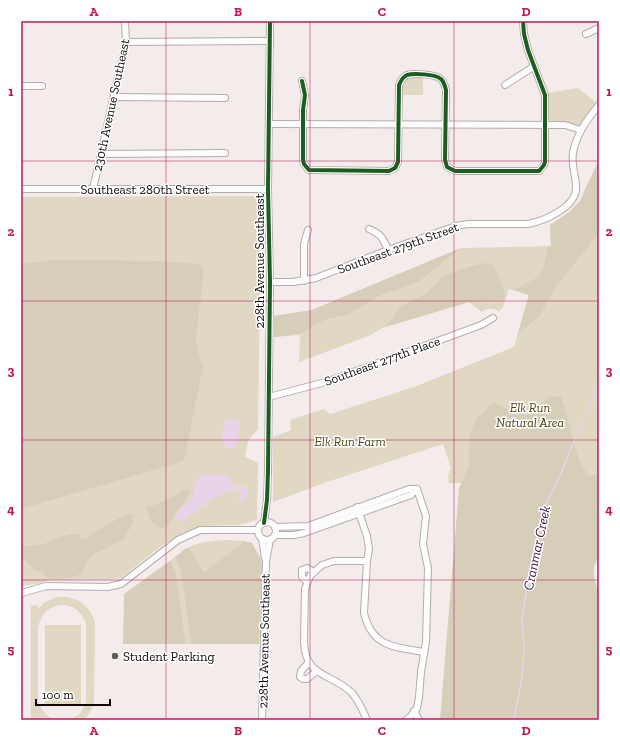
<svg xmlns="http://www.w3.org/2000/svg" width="620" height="741" font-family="'Zilla Slab',serif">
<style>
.green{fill:#e0d8c3}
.forest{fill:#d6ceb8}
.water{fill:#e9d3e9}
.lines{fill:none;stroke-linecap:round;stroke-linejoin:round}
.stream{stroke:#e9d3e9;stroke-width:1.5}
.minor-casing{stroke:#b3adac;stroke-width:8}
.minor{stroke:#fdfcfc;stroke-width:6}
.cycleway-casing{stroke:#fff;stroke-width:6}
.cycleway{stroke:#1b5e20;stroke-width:4}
.grid{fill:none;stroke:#c2185b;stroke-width:1;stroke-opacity:0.55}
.poi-dot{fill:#5f5a59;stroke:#fff;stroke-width:1.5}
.labels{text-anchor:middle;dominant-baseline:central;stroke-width:3;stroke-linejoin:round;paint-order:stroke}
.street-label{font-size:13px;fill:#0f0b0a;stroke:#fff}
.park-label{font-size:13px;font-style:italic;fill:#4e4414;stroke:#fff}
.poi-label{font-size:13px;fill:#0f0b0a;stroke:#fff;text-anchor:start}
.water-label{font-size:14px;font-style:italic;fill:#3b1841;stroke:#fff}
.neatline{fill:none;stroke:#c2185b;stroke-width:1.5}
.grid-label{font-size:13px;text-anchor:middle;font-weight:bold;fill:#c2185b}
</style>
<rect width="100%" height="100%" fill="#f4eceb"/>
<g class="green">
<path d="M410 77H423V95H403C403 87 402 80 410 77Z"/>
<polygon points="578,88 597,103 580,125 551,121 547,115 548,93"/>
<polygon points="261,196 258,429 248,441 245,457 258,463 257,520 239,525 203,526 184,532 160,547 121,578 115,579 48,580 42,583 21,586 21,197"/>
<path d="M580 201H599V483H449L448 476 451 468 443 444 327 482 273 502V437L291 430 290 420 324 409 330 414 414 387 514 347 529 295 509 289 503 307 499 312C493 307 487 308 482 312L469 302 382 328 371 335 299 362 300 335 274 337V316L312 310 461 248 551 246 550 225 568 213Z"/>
<path d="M225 540 244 541 204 572 189 549H185C198 542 210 541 225 540Z"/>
<polygon points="175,557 180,567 191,644 186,644 176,574 171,560"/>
<path d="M57 597C75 595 89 604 95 622L94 703 89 714 84 720H70L80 714 86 702V624C77 596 41 600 38 630V702L45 714 54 720H40L37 717V720H31V606L37 605 38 609 45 602Z"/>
<rect x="45" y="625" width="36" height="80"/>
</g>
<g class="forest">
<path d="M599 160V234L580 256 561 281 557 284 539 317 518 333 529 295 513 290C521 286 534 281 540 274 545 266 546 255 548 246H551L550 225 568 213 580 201 586 187Z"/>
<polygon points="461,248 418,282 381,295 346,315 324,320 300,334 274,337 274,316 312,310"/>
<polygon points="55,260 159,261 200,264 204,270 196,338 199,357 203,366 184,461 21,509 21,264"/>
<path d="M485 263 493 265C499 273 504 289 505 299L469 302 385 327 402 306 425 294 444 276 468 267Z"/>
<path d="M549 396 561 397C564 406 567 415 569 424 574 442 576 462 590 476L599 474V556C591 570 593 578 599 592V720H440L459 488 469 465 470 434 476 419 494 402 516 414H530Z"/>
<path d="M188 489 190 492 189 494 170 522 162 528C151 526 149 516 146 507L155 505 177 495 182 490Z"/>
<path d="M128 513 132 514 133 522 124 539 91 556 84 566 83 572C76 579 54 580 45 577L43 572 34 569 22 557 21 547 24 546 44 544 60 537 72 534H78L81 539H87L91 534Z"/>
<polygon points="244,541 252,543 261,559 262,566 259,644 191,644 180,567 175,557 185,549 189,548 204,572"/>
<polygon points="171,560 176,574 186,644 123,644 124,594"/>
</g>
<g class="water">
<polygon points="229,418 238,420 240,432 235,448 226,448 221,437 225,420"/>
<path d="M206 474 228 475 230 477 234 487 246 486C251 494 247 501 239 503L238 502 241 494 239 491 233 490 228 491 213 499 182 522 176 519C176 509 186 506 191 498 195 493 194 485 196 479Z"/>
</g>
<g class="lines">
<polyline class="stream" points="514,720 522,677 524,649 522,618 532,559 543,510 562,471 577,433 599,385"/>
<defs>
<g id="minor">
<polyline points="586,34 599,28"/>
<polyline points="126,42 270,41"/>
<path d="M302 81 305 95 303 110V160L304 164 309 170 389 171 395 168 398 162 399 85C401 81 402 77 407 75 413 73 435 74 441 79 444 82 445 86 446 90L445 160 447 167 455 171H539L544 165 545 162V95L528 50 524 34 523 21"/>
<polyline points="505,85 533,67"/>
<polyline points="21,86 42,86"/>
<polyline points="114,97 225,98"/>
<polyline points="269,124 565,125 581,130"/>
<polyline points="101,154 225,153"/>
<polyline points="21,189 268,189"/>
<polyline points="93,189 126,42 125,21"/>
<path d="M369 229C381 234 383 238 388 250"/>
<polyline points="304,281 304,244 308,230"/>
<path d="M270 282H293L316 278 388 250 456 226 468 224H528C544 221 577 207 576 187 576 176 571 165 573 153 576 135 587 119 599 105"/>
<polyline points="269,397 329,381 481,325 493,318"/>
<path d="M357 507 367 536 369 549 367 561 364 613C372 647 394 647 424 652"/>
<circle cx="267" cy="531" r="9"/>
<polyline points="264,523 267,500 268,471 270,282 268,189 270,21"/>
<polyline points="275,527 308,526 409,489 417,489"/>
<polyline points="275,535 294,535 304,533 411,495 417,489"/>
<polyline points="262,539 265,558"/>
<path d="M367 561H334L322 565 310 576 305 589 304 642C305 678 332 673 352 693 359 701 363 711 367 720"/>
<polyline points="307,582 302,577 302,570 307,568 314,572"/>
<polyline points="21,594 25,592 46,586 108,587 121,584 178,540 200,530 258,530"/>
<polyline points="309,662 301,671 300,677 303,679 307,679 317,671"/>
<polyline points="414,711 419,720"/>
<polyline points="262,720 266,561 270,540"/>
<polyline points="406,720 411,716 417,708 419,697 421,672 426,642 428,568 423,544 426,516 417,489"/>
</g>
</defs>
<use href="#minor" class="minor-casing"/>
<use href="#minor" class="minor"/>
<defs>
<g id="cycleway">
<path d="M302 81 305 95 303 110V160L304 164 309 170 389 171 395 168 398 162 399 85C401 81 402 77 407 75 413 73 435 74 441 79 444 82 445 86 446 90L445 160 447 167 455 171H539L544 165 545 162V95L528 50 524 34 523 21"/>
<polyline points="264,523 267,500 268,471 270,282 268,189 270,21"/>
</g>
</defs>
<use href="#cycleway" class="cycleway-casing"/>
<use href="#cycleway" class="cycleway"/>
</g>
<path class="grid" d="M166 21V720M310 21V720M454 21V720M21 161H599M21 301H599M21 440H599M21 580H599"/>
<circle class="poi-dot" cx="115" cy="656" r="4"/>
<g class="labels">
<g class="street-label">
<text transform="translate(111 105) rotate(-78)">230th Avenue Southeast</text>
<text x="145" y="189">Southeast 280th Street</text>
<text transform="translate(398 248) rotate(-20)">Southeast 279th Street</text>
<text transform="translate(259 261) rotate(-90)">228th Avenue Southeast</text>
<text transform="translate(382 361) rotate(-20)">Southeast 277th Place</text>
<text transform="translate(264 641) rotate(-89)">228th Avenue Southeast</text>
</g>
<g class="park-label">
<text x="530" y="407">Elk Run<tspan x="530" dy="15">Natural Area</tspan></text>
<text x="350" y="441">Elk Run Farm</text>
</g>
<g class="poi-label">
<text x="123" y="656">Student Parking</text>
</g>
<g class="water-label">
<text transform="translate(537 548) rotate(-78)">Cranmar Creek</text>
</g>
</g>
<rect width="620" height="741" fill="none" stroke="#ffffff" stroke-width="44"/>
<path d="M36 699v6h74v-6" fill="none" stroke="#0f0b0a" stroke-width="2"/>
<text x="42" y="699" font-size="12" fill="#0f0b0a" stroke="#ffffff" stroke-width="3" paint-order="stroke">100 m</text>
<rect x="22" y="22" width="576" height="697" class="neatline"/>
<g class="grid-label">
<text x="94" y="16">A</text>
<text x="238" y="16">B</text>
<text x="382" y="16">C</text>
<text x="526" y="16">D</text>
<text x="11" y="96">1</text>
<text x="609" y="96">1</text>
<text x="11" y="236">2</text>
<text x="609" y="236">2</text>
<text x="11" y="375">3</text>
<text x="609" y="375">3</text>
<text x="11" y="514">4</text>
<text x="609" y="514">4</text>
<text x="11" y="654">5</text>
<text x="609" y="654">5</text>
<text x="94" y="735">A</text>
<text x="238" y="735">B</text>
<text x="382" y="735">C</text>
<text x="526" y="735">D</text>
</g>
</svg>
